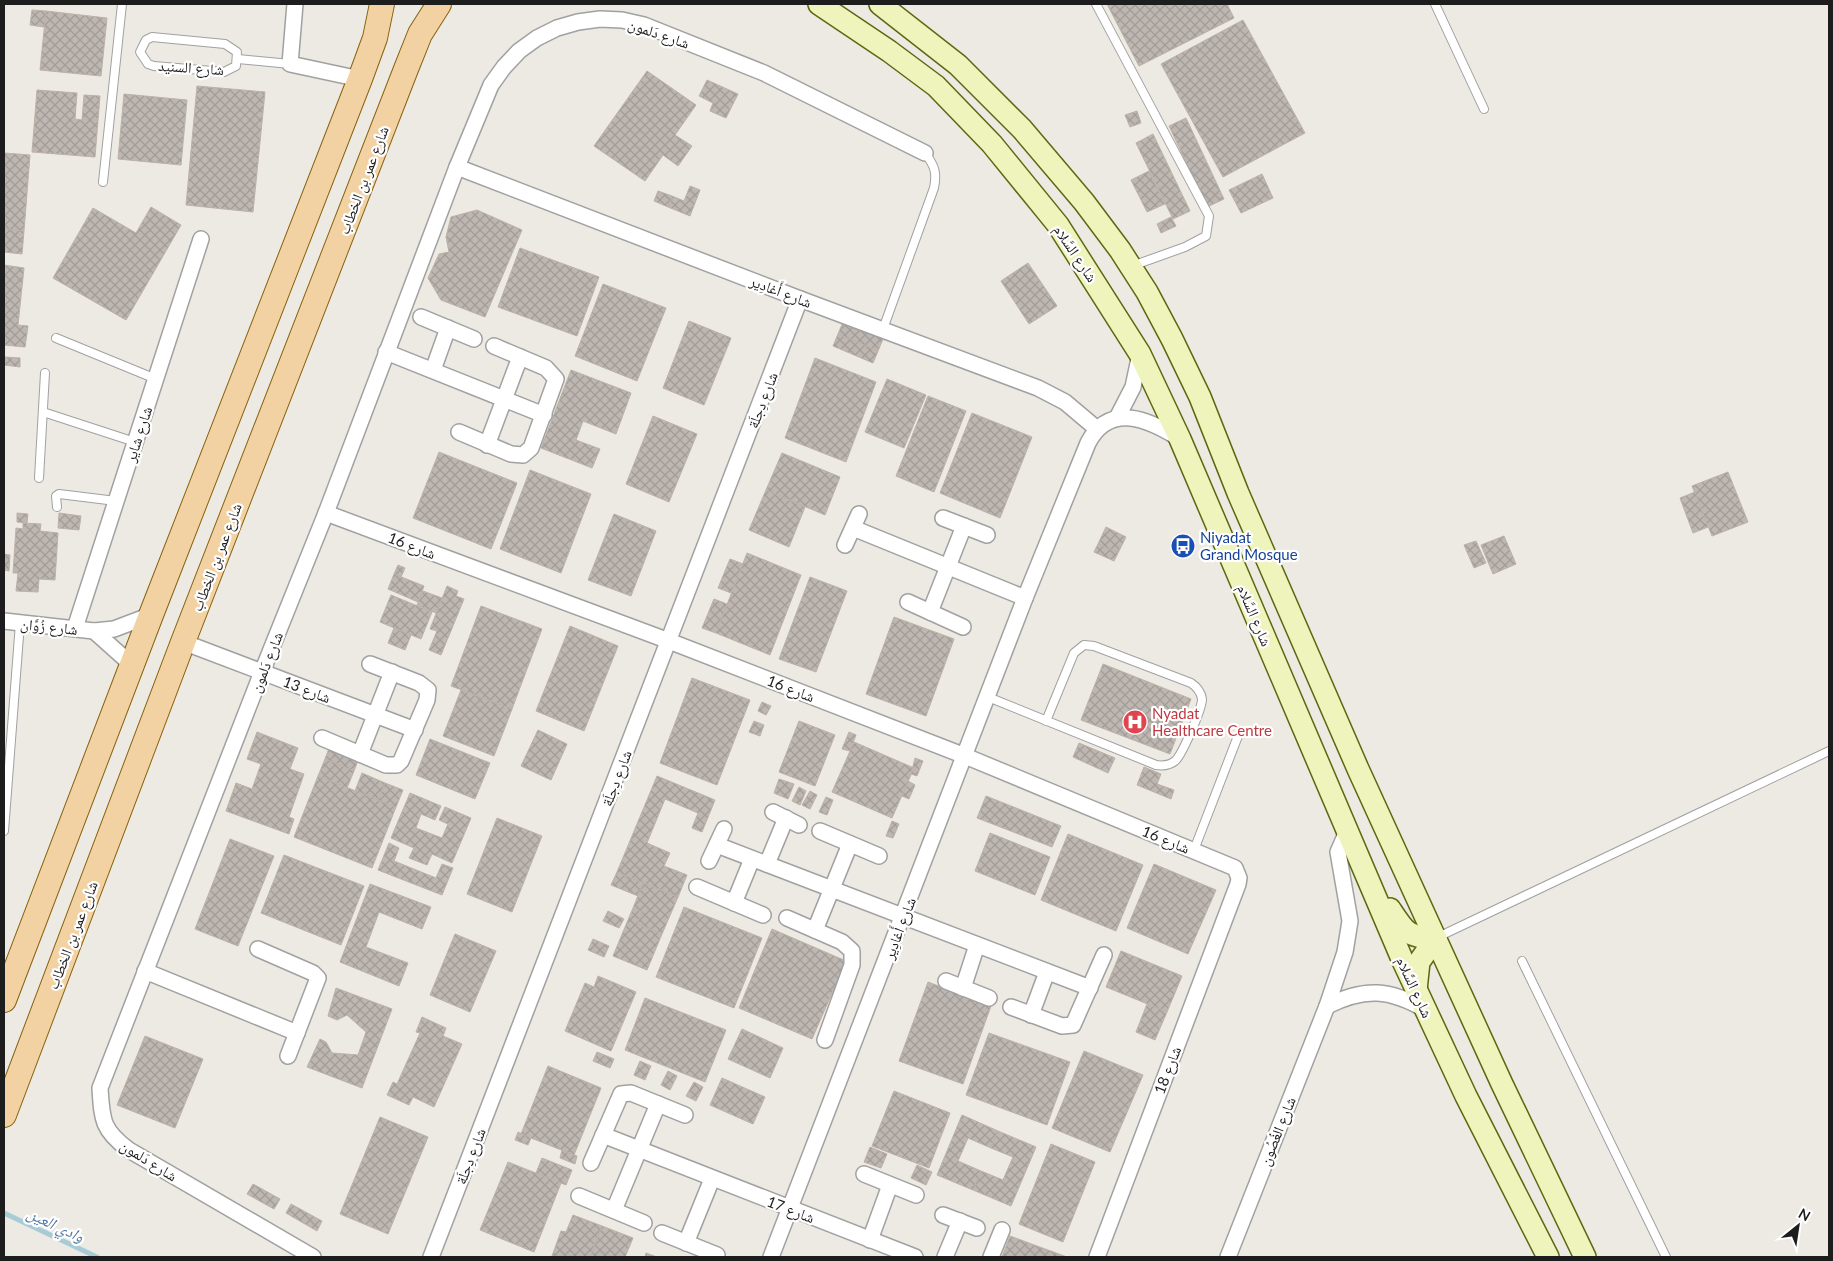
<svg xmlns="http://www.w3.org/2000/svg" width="1833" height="1261" font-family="Lato,'Noto Naskh Arabic',sans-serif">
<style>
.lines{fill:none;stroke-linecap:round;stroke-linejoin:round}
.stream{stroke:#a8cbd7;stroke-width:5}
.building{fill:url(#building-cross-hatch);stroke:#bdb1a7}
.lane-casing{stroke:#a1a1a1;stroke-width:10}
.street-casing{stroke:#a1a1a1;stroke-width:18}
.secondary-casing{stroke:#5c680f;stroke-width:24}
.primary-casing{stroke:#87620e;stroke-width:26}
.lane{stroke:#fff;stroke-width:8}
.street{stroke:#fff;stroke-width:15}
.secondary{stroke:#eff3bc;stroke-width:21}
.primary{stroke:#f2d2a3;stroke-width:24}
.labels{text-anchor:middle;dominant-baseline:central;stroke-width:4.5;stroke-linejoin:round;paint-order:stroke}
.street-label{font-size:15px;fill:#1d1d1d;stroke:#fff}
.transit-label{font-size:15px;fill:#164399;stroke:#fff;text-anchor:start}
.health-label{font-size:15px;fill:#be3a42;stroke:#fff;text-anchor:start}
.water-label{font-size:16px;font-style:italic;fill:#5379a3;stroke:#fff}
</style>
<defs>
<pattern id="building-cross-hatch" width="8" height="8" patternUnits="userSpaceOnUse" patternTransform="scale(1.25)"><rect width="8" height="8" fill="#bdb6b1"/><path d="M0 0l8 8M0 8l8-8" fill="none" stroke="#a29c98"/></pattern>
</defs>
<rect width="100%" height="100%" fill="#edeae3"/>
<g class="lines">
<polyline class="stream" points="4,1213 97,1257"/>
</g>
<g class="building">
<polygon points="1107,4 1227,4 1234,18 1139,66"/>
<polygon points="32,10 46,11 44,27 30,25"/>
<polygon points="46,11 107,18 101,76 40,70"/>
<polygon points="1243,20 1305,133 1223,177 1161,64"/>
<polygon points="647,71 696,105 675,135 692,146 678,166 663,155 645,181 594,146"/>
<polygon points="707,80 738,94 726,118 710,111 713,103 699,96"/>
<polygon points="197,86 265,92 253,212 186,205"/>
<polygon points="37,90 77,93 75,119 82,120 84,95 100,96 95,157 32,152"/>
<polygon points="124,94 187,100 181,165 118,159"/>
<polygon points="1137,111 1141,123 1130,127 1125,115"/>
<polygon points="1186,118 1224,199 1207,207 1169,126"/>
<polygon points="1153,134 1190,211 1173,219 1136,143"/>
<polygon points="4,153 30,155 24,231 4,229"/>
<polygon points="1149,171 1165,204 1147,212 1131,180"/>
<polygon points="1262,174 1273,198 1241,213 1229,190"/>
<polygon points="690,186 700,190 690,216 668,207 672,196 684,201"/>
<polygon points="658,191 672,196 668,207 654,201"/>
<polygon points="151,207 181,225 126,320 53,278 93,208 136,233"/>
<polygon points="477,210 522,230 485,317 441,300 428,278 439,254 449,252 446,237 451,217"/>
<polygon points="1171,217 1176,226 1161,233 1157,224"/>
<polygon points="4,229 24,231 22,254 4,252"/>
<polygon points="520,248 599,277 577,336 498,307"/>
<polygon points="1028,263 1057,306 1029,324 1001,281"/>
<polygon points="4,265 24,268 18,325 28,326 25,347 4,345"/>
<polygon points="603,284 666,308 637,381 575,356"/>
<polygon points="689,321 731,338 704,405 663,388"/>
<polygon points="843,322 883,339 878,351 838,334"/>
<polygon points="838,334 878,351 873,363 833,346"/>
<polygon points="5,357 20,358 20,367 4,365"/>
<polygon points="815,358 876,382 846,462 785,438"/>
<polygon points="571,370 631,393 616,434 583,421 576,440 600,449 592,468 541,448"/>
<polygon points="887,379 926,395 904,448 865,432"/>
<polygon points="928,396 966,411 934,492 896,476"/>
<polygon points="972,413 1032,437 1000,518 940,493"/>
<polygon points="653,416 697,434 669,502 626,484"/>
<polygon points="439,452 517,483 491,549 413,518"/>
<polygon points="782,453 840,477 825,515 766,490"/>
<polygon points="530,470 591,494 561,573 500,549"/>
<polygon points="1728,472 1748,522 1712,536 1692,486"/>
<polygon points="766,490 805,507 789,547 749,530"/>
<polygon points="1695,492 1708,527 1693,533 1680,498"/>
<polygon points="17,513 28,514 27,523 17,522"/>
<polygon points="59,513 81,516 79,530 58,528"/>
<polygon points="614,514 656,531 631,596 588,580"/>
<polygon points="23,523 41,524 40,531 58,533 55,580 39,579 38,592 16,591 18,573 13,573 16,528 23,529"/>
<polygon points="1106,527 1126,537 1118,553 1098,544"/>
<polygon points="1504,536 1516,564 1493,574 1481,545"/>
<polygon points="1476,541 1486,563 1474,568 1464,545"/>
<polygon points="1098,544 1118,553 1114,561 1094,552"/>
<polygon points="747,553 801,575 770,655 716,633"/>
<polygon points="4,554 10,555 9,571 4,570"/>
<polygon points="730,559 743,564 731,593 718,588"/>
<polygon points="398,565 405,568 401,577 394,574"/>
<polygon points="394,574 424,586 418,602 388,589"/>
<polygon points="810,577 847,591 816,672 779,659"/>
<polygon points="447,586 458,591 456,596 464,599 441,655 429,650 437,631 430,629"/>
<polygon points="423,591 442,598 436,613 417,605"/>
<polygon points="391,595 432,612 421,639 380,622"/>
<polygon points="714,599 727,604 716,633 702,628"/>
<polygon points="481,606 542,629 512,709 451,686"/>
<polygon points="894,617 954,639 926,716 866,694"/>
<polygon points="570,626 618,646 584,731 536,711"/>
<polygon points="394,628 411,635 405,650 388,643"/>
<polygon points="1103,664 1191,699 1170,754 1081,720"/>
<polygon points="692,678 750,700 717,785 660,763"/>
<polygon points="461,690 512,709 494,756 443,736"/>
<polygon points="762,702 771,706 766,715 758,711"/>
<polygon points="754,721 764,725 760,736 749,732"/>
<polygon points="799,721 835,735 815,786 779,772"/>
<polygon points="538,730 567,744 551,780 521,766"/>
<polygon points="257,732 298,748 290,769 304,774 289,817 294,819 289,834 226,811 236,783 252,789 261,764 247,759"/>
<polygon points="849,732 856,735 850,751 842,749"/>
<polygon points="430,739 490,763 475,799 416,775"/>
<polygon points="854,742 914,768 892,818 832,792"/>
<polygon points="331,743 360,755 354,771 325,759"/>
<polygon points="1079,743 1115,758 1108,773 1073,757"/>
<polygon points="915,758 923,761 917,776 911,774"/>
<polygon points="325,759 354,771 347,788 318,776"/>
<polygon points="1144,767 1161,774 1157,784 1174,790 1171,799 1137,785"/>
<polygon points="362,773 385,783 378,800 355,791"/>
<polygon points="318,776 396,807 372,868 294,837"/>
<polygon points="657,776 715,800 702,832 692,828 698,813 665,799 647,843 670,853 664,866 687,875 678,897 617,872"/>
<polygon points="779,779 794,784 788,799 774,793"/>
<polygon points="908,781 915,785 909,799 902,796"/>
<polygon points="385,783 403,790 396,807 378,800"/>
<polygon points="799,787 806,791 800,805 792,801"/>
<polygon points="810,791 817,795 810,809 802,805"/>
<polygon points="410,793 441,806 435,820 421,814 416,828 442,838 448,824 439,820 445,807 471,818 452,863 432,854 427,865 409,858 414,848 391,838"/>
<polygon points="986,796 1061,826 1052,847 977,818"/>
<polygon points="826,797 833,800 827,815 819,812"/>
<polygon points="497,818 542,836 512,912 467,894"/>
<polygon points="892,821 899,824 893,838 886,836"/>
<polygon points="990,833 1050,857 1035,895 975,871"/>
<polygon points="1068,834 1143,865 1116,931 1041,900"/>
<polygon points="230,839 274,856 238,946 195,929"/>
<polygon points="389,843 399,848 394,861 436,878 442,864 453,868 442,895 378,870"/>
<polygon points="284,855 364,886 341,945 261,913"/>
<polygon points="1154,864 1216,890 1188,954 1127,928"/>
<polygon points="617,872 643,883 638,896 611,885"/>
<polygon points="643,883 678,897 662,934 637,924 642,912 633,908"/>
<polygon points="370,884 431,907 422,929 379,912 366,947 408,963 399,986 340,962"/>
<polygon points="684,907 762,938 734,1008 656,977"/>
<polygon points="633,908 642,912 637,924 662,934 647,970 613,956"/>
<polygon points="608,911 624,919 619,928 603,921"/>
<polygon points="772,929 846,961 812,1039 739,1008"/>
<polygon points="455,934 496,951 470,1012 430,995"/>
<polygon points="593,939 609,946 604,957 588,950"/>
<polygon points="1121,951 1182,976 1167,1012 1106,987"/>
<polygon points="598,976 636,992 611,1051 565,1031 585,983 594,987"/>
<polygon points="928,982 991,1006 963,1084 899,1061"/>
<polygon points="336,988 392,1009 362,1088 307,1067 320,1039 326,1042 332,1053 358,1055 366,1032 347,1015 337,1020 328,1016"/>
<polygon points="645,998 726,1030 705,1082 625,1050"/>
<polygon points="1147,1004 1167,1012 1155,1040 1136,1032"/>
<polygon points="422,1017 446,1028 443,1036 462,1044 434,1107 413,1097 409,1105 387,1095 393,1082 397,1084 420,1033 416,1032"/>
<polygon points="742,1029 783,1048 770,1078 728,1059"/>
<polygon points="989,1033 1070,1062 1047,1125 966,1095"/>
<polygon points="145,1036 203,1059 175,1128 117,1105"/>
<polygon points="1084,1051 1143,1075 1110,1152 1052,1128"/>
<polygon points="597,1052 614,1059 610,1068 593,1061"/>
<polygon points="640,1061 651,1066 645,1080 634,1075"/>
<polygon points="548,1066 601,1088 574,1155 521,1134"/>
<polygon points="668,1071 677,1076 670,1090 661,1085"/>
<polygon points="722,1078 765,1097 753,1124 710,1105"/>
<polygon points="694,1082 703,1087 696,1101 686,1096"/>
<polygon points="894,1091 950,1113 929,1168 872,1146"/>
<polygon points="962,1115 998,1131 991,1148 968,1138 958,1161 981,1171 973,1190 937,1175"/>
<polygon points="380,1117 428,1137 388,1234 340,1214"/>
<polygon points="998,1131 1036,1147 1011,1206 973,1190 981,1171 1003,1180 1013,1157 991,1148"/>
<polygon points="518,1132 531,1138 528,1145 515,1140"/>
<polygon points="1051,1144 1095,1162 1063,1242 1019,1224"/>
<polygon points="870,1147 887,1154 881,1168 864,1162"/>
<polygon points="562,1150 577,1156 575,1164 560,1158"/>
<polygon points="542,1158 572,1170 566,1185 536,1173"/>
<polygon points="508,1162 561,1183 534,1252 480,1230"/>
<polygon points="917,1165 932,1172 926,1185 911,1178"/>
<polygon points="253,1184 280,1199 274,1209 247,1194"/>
<polygon points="291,1204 322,1221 317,1231 286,1213"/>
<polygon points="573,1215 602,1226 590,1257 552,1256 561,1231 566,1232"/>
<polygon points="602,1226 633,1238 625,1257 590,1257"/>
<polygon points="1010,1236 1067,1257 1002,1257"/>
<polygon points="646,1253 657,1257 645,1257"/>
</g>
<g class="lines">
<defs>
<g id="lane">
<polyline points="1096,4 1209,216 1206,236 1185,247 1132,266"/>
<polyline points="1435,4 1484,109"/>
<polygon points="152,37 225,44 237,52 236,66 224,72 154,66 148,64 140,52 146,40"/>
<polyline points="238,59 290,64"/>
<polyline points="103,182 122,4"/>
<path d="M883 329 934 188C937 173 935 166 925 153"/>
<polyline points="56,338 156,379"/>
<polyline points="43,412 135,442"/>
<polyline points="39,478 45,373"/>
<polyline points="57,507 56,496 59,494 116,501"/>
<path d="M988 697 1156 765C1163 766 1170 765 1175 761 1182 755 1202 709 1202 699 1201 692 1197 687 1191 683L1094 646 1084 645 1074 653 1046 721"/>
<polyline points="4,831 20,623"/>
<polyline points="1194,850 1238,736"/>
<polyline points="1438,937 1829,751"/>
<polyline points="1522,961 1666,1257"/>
</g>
<g id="street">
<polyline points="295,4 290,64 360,79"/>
<polyline points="457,167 800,299 1038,388 1065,402 1097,429"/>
<polyline points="421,317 474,339"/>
<polyline points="386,352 544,415"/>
<polyline points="433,370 448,328"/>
<polyline points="1117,418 1133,387 1140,354"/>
<polyline points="459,432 511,454 523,455 531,448 556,379 546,368 494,346"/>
<polyline points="487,445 520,357"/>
<polyline points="326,513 669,641 965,756 1235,868 1239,878 1238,884 1097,1257"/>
<polyline points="943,518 987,535"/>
<polyline points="853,528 1025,598"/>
<polyline points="845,545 859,514"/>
<polyline points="908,602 963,627"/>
<polyline points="930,612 964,526"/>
<polyline points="4,621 94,631 114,629 151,615"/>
<polyline points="75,628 201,239"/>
<polyline points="94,631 132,665"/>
<polyline points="183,642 415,730"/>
<polyline points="322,738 386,765 397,765 401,761 427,700 428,690 419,683 370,664"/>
<polyline points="360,754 392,672"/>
<polyline points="773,812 799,825"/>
<polyline points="820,831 879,856"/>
<polyline points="717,845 1090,988"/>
<polyline points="709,861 724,829"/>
<polyline points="767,864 786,818"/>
<polyline points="697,887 763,915"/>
<polyline points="734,903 752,859"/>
<polyline points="787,918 842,942 852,951 852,965 825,1040"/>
<polyline points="815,930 850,844"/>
<polyline points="258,949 313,973 318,978 288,1056"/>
<polyline points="145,971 297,1033"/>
<polyline points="946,981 989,998"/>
<polyline points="963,988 977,945"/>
<path d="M1327 1006C1365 987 1390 989 1426 1010"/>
<polyline points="1011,1007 1062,1026 1073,1025 1104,955"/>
<polyline points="1031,1015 1047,972"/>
<polyline points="603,1135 915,1257"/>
<polyline points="591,1163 621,1094 631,1093 685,1115"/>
<polyline points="864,1174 916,1195"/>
<polyline points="579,1196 644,1223"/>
<polyline points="614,1210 658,1104"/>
<polyline points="943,1215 977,1228"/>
<polyline points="662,1233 717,1255"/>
<polyline points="870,1240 890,1185"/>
<polyline points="686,1243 712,1179"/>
<path d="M313 1257 129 1150C102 1130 102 1120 100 1088L262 672 326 513 457 167 491 85 504 67 519 51 537 38 557 28 578 22 600 19 622 20 644 25 764 73 925 153"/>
<polyline points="431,1257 800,299"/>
<path d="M771 1257 1025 598 1088 443C1110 401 1150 420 1180 439"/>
<polyline points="945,1257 960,1221"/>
<polyline points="991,1257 1002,1230"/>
<polyline points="1228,1257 1327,1006 1345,952 1350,921 1338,852 1348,829"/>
</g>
<g id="secondary">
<polyline points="819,4 889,51 936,86 992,144 1058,225 1140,354 1180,439 1402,959 1466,1096 1548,1257"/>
<polyline points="880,4 958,65 1022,129 1084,202 1120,250 1147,292 1172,339 1200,397 1238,493 1358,769 1502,1084 1585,1257"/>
<path d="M1390 909C1405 932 1408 938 1436 938"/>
<polyline points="1416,990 1419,962 1436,938"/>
</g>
<g id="primary">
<polyline points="4,1000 151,615 360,79 375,38 382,4"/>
<polyline points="4,1115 183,642 406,69 420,34 439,4"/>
</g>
</defs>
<use href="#lane" class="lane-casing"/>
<use href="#street" class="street-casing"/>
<use href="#secondary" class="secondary-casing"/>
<use href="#primary" class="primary-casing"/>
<use href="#lane" class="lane"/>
<use href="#street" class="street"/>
<use href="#secondary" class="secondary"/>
<use href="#primary" class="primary"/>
</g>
<defs>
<symbol id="bus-disc" viewBox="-11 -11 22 22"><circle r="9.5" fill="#1a4fb4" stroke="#fff"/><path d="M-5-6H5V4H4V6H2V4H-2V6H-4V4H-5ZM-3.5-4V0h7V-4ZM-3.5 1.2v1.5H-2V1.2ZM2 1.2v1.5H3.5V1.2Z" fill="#fff"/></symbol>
<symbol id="hospital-disc" viewBox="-11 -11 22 22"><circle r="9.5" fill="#e0444e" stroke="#fff"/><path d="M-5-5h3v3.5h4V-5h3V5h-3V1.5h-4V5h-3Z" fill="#fff"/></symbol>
</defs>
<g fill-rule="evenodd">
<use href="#bus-disc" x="1169" y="532" width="28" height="28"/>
<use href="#hospital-disc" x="1121" y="708" width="28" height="28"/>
</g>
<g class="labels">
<g class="street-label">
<text transform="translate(659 33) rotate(19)">شارع دَلمون</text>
<text transform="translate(191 67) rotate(4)">شارع السنيد</text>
<text transform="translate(363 180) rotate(-69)">شارع عمر بن الخطاب</text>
<text transform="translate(1076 253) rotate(56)">شارع السَّلام</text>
<text transform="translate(781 291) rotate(21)">شارع أَغادِير</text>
<text transform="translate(762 400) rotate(-69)">شارع دِجلَة</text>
<text transform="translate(138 434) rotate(-72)">شارع شاير</text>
<text transform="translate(412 545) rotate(21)">شارع 16</text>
<text transform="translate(216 557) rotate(-69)">شارع عمر بن الخطاب</text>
<text transform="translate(1255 615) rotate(67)">شارع السَّلام</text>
<text transform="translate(49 626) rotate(6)">شارع زُوَّان</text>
<text transform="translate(266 662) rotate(-68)">شارع دَلمون</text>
<text transform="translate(791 688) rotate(21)">شارع 16</text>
<text transform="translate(307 689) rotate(21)">شارع 13</text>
<text transform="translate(616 778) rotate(-69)">شارع دِجلَة</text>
<text transform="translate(1166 839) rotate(22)">شارع 16</text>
<text transform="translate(899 928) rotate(-69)">شارع أَغادِير</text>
<text transform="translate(72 935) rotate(-69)">شارع عمر بن الخطاب</text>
<text transform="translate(1415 987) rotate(65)">شارع السَّلام</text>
<text transform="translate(1167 1070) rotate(-69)">شارع 18</text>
<text transform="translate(1277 1131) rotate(-68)">شارع الغُصُون</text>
<text transform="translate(470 1156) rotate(-69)">شارع دِجلَة</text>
<text transform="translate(149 1160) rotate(32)">شارع دَلمون</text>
<text transform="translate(791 1209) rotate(21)">شارع 17</text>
</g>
<g class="transit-label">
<text x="1200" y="537">Niyadat<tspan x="1200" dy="17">Grand Mosque</tspan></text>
</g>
<g class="health-label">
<text x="1152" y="713">Nyadat<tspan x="1152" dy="17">Healthcare Centre</tspan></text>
</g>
<g class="water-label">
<text transform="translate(56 1224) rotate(25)">وادي العين</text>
</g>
</g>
<rect width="1833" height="1261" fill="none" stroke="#1d1d1d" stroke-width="10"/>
<g transform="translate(1798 1226) rotate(30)" stroke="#ffffff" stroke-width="4" paint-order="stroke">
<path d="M0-4L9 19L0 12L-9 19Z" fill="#1d1d1d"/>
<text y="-8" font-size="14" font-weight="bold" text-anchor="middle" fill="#1d1d1d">N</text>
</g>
</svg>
